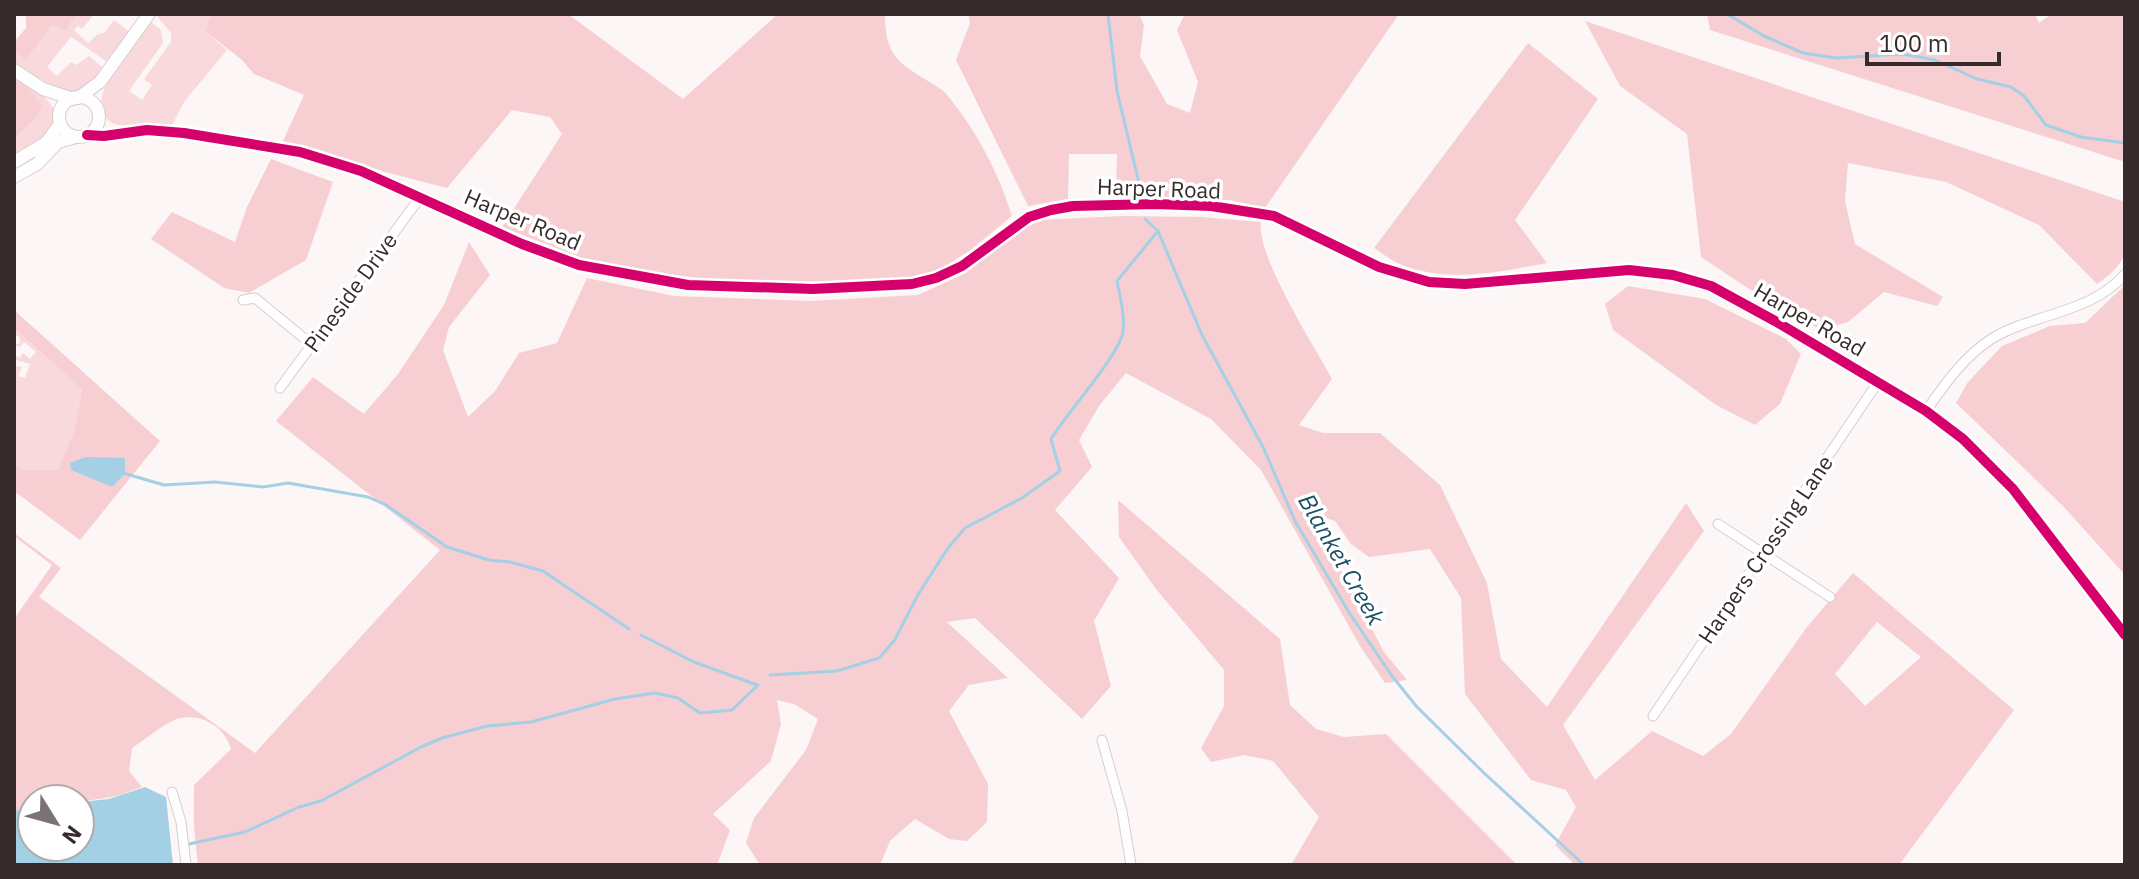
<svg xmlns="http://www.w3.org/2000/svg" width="2139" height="879" font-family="'IBM Plex Sans',sans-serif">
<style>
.green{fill:#f9d9db}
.forest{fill:#f7cfd2;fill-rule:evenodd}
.water{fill:#a4d0e6}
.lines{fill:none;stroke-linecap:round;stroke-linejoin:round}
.stream{stroke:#a4d0e6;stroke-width:3}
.street-casing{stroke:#d6cdce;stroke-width:11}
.secondary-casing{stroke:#d6cdce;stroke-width:14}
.street{stroke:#fffefe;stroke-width:9}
.secondary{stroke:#fffefe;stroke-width:12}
.cycleway-casing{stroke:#fff;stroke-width:15}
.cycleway{stroke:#d6006c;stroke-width:10}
.labels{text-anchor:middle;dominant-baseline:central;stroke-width:7;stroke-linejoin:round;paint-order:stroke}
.street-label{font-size:22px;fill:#362b2c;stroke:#fff}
.water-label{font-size:24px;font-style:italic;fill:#1b4f66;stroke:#fff}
</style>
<rect width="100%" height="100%" fill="#fcf6f6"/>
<g class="green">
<polygon points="76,14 94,14 82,29 78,26 74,30 88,43 98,34 104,33 114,20 130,32 106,61 71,37 47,67 57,76 71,62 76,65 89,56 102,67 92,84 76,94 59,91 14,63 14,52 26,60 52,25 66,31"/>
<path d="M155 14H211L205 31 227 50 184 102 171 127 117 125C72 108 136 41 151 22L161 30 163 43 129 91 142 100 152 85 144 79 171 42V33Z"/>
<path d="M24 83C77 114 56 132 14 159V139L35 119Z"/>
<polygon points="14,328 82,389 74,431 58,470 25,470 14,464 14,366 22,367 18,376 25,378 30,364 16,360 14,354 19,358 23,353 30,359 36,352 24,342 20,347 14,345 20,343 19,336 14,336"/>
</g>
<g class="forest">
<polygon points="26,14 76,14 66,31 52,25 26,60 14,52 14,42 26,28"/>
<path d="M211 14H568L683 99 778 14H885C885 53 896 62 928 81 935 86 943 89 948 96 977 132 998 171 1012 216L969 251 930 276 827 282H735L629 270 590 261 502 227 562 134 550 117 512 110 447 188 385 172 317 149 283 141 304 95 254 74 242 60 205 31Z"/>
<polygon points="968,14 1139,14 1144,25 1140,56 1167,104 1190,113 1198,82 1177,30 1185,14 1399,14 1265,208 1230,200 1157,200 1116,195 1117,154 1069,154 1068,199 1028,206 956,60 970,23"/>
<polygon points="1707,14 2035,14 2039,23 2052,14 2125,14 2125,162 1710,30"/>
<path d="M1585 21 2125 202C2125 245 2136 257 2097 284L2039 225 1946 182 1848 163 1845 201 1855 244 1943 297 1937 306 1884 292 1848 322 1821 330 1746 287 1701 257 1687 134 1620 86Z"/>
<path d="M1528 43 1598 99 1515 220 1547 263C1499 272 1449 283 1402 265 1392 261 1383 254 1374 248Z"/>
<polygon points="14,76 24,83 42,106 35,119 14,139"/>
<polygon points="271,159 333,182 306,260 249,293 224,288 151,239 172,212 235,242 247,207"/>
<path d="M1122 216 1201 217 1261 222C1256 256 1314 345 1332 379L1299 425 1323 433H1380L1440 485 1487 583 1501 659 1547 707 1686 503 1704 531 1563 725 1595 780 1652 731 1703 756 1731 734 1807 627 1853 573 2014 710 1899 865H1575L1555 845 1576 807 1566 790 1531 780 1465 694 1461 598 1430 549 1369 557 1351 544 1335 521 1318 515 1323 536 1384 652 1407 680 1385 683 1360 646 1261 470 1211 419 1126 373 1099 406 1079 440 1092 467 1055 510 1119 578 1094 621 1111 686 1082 719 975 618 947 622 1008 678 969 685 949 711 988 784 987 822 967 841 949 839 915 819 890 841 880 865H757L758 862 746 843 754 818 806 750 818 719 794 704 777 700 781 724 771 761 713 814 730 830 717 865H198L194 828V785L231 749C225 728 204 714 181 718 170 719 143 741 132 748L129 771 142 787 117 796 80 802V799H32V807L14 811V619L52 565 14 536V533L61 568 39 597 255 753 440 550 276 421 313 377 364 414 398 374 444 305 469 242 490 275 449 327 443 350 468 417 495 391 519 353 557 343 587 278 674 296 811 301 918 295 966 273 1005 241 1039 220ZM1877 622 1921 657 1865 706 1835 674Z"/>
<polygon points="2125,285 2125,575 2062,505 1956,403 1968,382 2002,346 2050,326 2085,323"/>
<polygon points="1628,286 1705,299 1786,339 1801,354 1780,404 1755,425 1716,405 1613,330 1605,304"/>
<polygon points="14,310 160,441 80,540 14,491 14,464 25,470 58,470 74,431 82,389 14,328"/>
<polygon points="1118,500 1280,639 1290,705 1316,729 1344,737 1386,734 1517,865 1291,865 1319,817 1273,761 1244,755 1211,762 1201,748 1224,706 1224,670 1156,589 1119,537"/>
</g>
<g class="water">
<polygon points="85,457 125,458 125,474 112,487 71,470 70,463"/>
<polygon points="145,787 166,797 173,865 20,865 14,863 14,811 32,807 32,847 80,847 80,802 109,799"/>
</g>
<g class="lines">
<g class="stream">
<polyline points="1108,14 1117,91 1143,200"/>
<polyline points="1727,14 1764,36 1803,53 1836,58 1903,54 1935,60 1977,79 2011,87 2024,96 2046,125 2081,137 2125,143"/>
<polyline points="1145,219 1158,231 1202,335 1263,447 1295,521 1350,614 1392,676 1417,707 1484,773 1584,865"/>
<polyline points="123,473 164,485 215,482 263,487 288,483 368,497 386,505 447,547 489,560 510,562 543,571 629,629"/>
<polyline points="641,635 694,662 757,685"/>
<path d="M770 675 837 671 879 658 894 641 919 593 948 548 965 528 1022 498 1060 471 1051 439C1066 414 1121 353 1123 331 1125 314 1120 297 1117 281L1158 231"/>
<polyline points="189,844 245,832 299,807 321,801 421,747 442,738 487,726 531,722 615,699 655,693 678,698 700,713 732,710 758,685"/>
</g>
<defs>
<g id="street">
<polyline points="243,300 255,298 311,344"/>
<polyline points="280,388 421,196"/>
<path d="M1926 411C1944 385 1965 355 1993 338 2035 313 2092 313 2125 274"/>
<polyline points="1718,524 1830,597"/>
<polyline points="1653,716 1878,382"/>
<polyline points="1102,740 1122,811 1131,865"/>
<polyline points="172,792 181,822 186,865"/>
</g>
<g id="secondary">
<polyline points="14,70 43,89 73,99"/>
<circle cx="79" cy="117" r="20"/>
<polyline points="78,98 100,82 149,14"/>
<polyline points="87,135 104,136 147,130 184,133 300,152 361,171 522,244 579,265 688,285 813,289 912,284 936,278 962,266 1029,217 1051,210 1073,206 1156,204 1211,206 1274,216 1379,267 1429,282 1465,284 1629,270 1673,275 1711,286 1775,321 1926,411 1963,439 2013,489 2125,635"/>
<polyline points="14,162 46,143 60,124"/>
<polyline points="14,177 37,164 58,142 76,137"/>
</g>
</defs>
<use href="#street" class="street-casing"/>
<use href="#secondary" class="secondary-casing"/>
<use href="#street" class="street"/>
<use href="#secondary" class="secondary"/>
<defs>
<polyline id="cycleway" points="87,135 104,136 147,130 184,133 300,152 361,171 522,244 579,265 688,285 813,289 912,284 936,278 962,266 1029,217 1051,210 1073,206 1156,204 1211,206 1274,216 1379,267 1429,282 1465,284 1629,270 1673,275 1711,286 1775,321 1926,411 1963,439 2013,489 2125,635"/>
</defs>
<use href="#cycleway" class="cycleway-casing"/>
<use href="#cycleway" class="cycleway"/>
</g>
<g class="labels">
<g class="street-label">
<text transform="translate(1159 188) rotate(2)">Harper Road</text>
<text transform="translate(523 219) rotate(23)">Harper Road</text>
<text transform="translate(350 292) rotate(-54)">Pineside Drive</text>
<text transform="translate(1810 319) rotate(30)">Harper Road</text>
<text transform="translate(1765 549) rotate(-56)">Harpers Crossing Lane</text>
</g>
<g class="water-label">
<text transform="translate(1342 559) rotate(60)">Blanket Creek</text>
</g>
</g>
<rect width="2139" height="879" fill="none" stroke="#362b2c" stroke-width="32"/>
<g transform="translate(56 823) rotate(127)"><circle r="38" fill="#ffffff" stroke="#afaaab" stroke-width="2"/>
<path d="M0-6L14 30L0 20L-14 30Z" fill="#7b7273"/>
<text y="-12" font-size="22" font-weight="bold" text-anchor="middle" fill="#362b2c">N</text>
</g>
<path d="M1867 52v12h132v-12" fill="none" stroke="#362b2c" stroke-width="4"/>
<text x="1879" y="52" font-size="24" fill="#362b2c" stroke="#ffffff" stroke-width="6" paint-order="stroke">100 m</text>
</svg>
